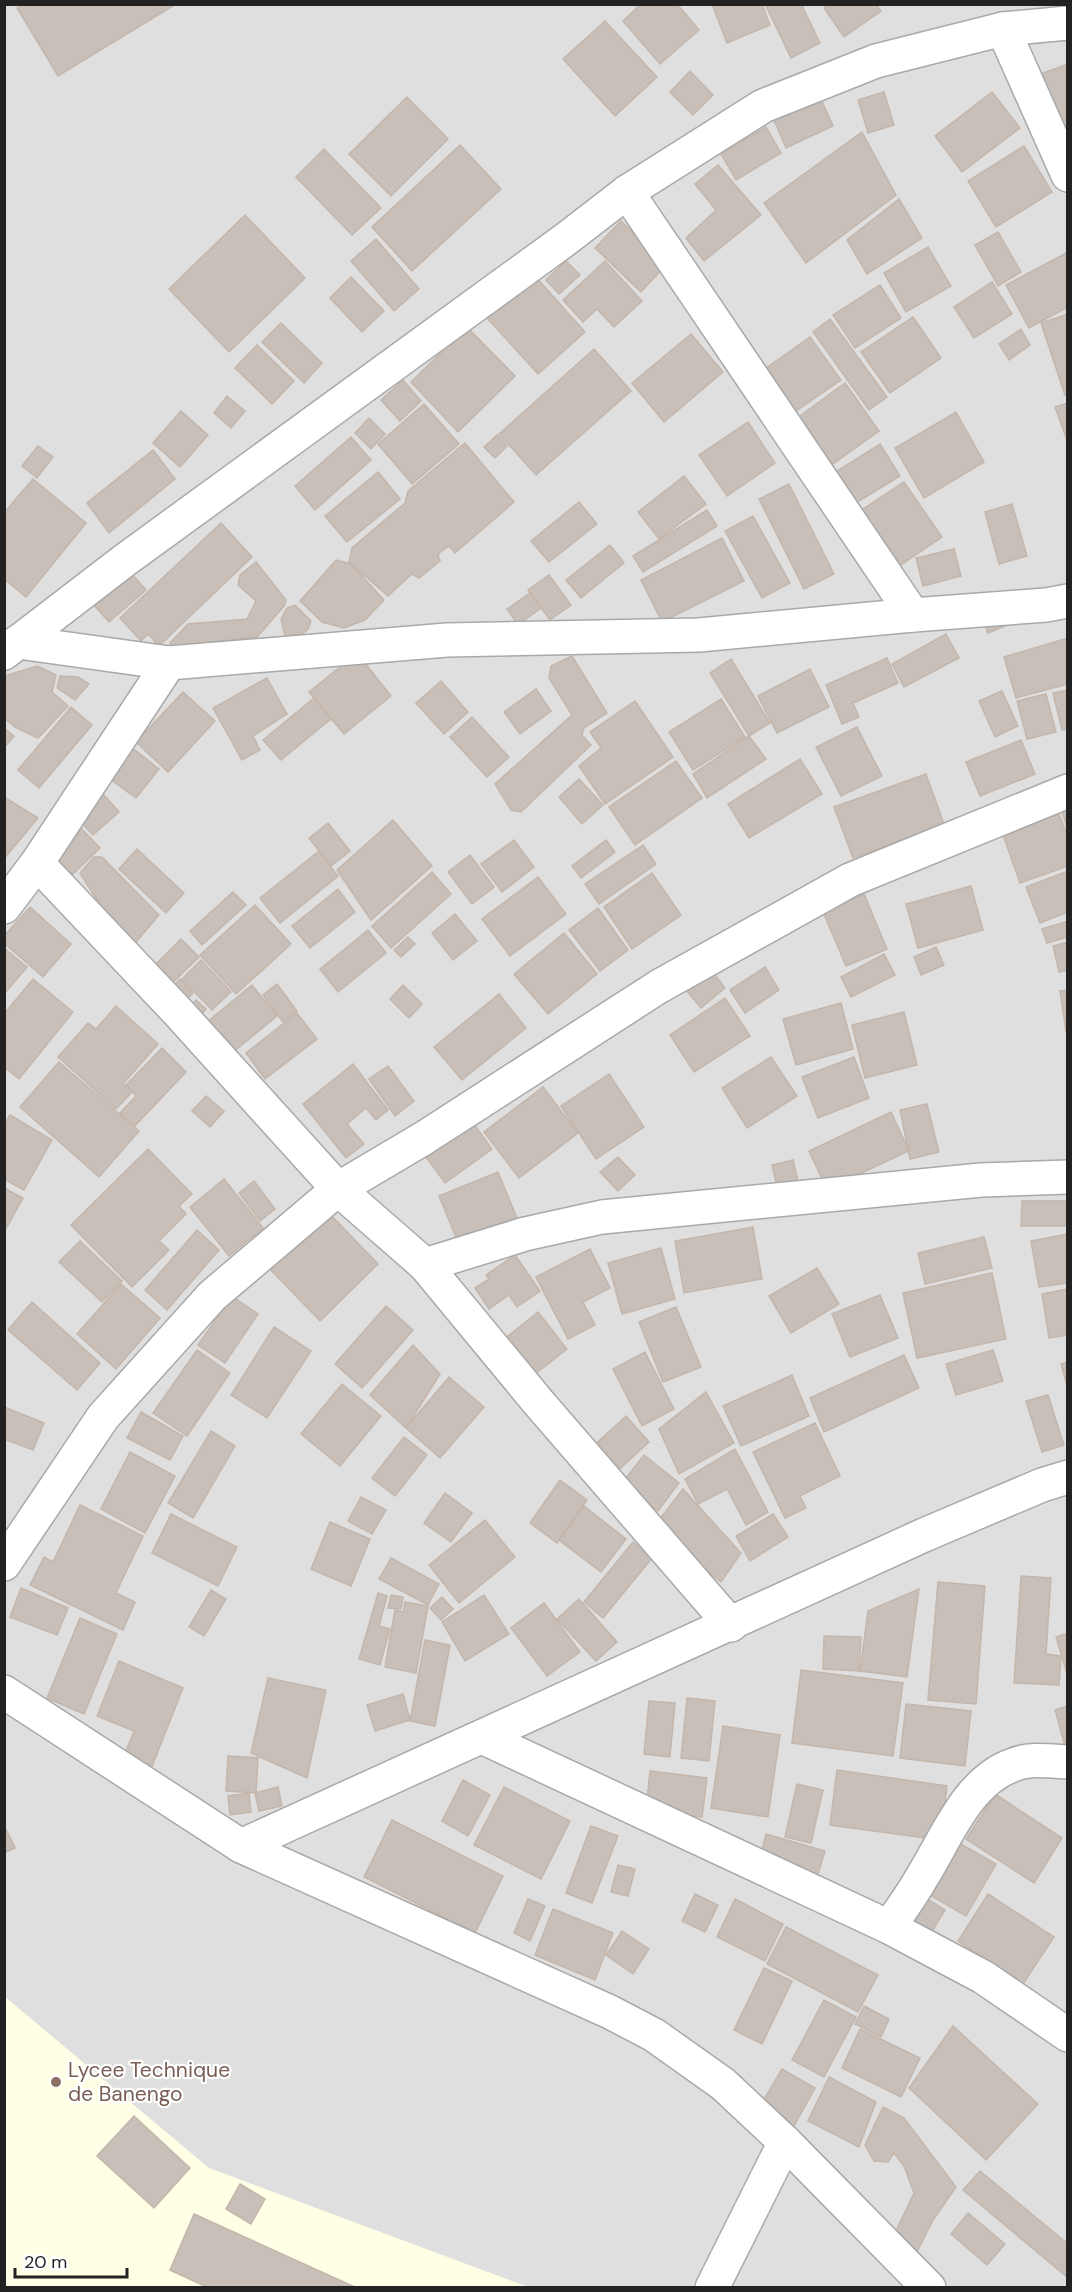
<svg xmlns="http://www.w3.org/2000/svg" width="1072" height="2292" font-family="'DM Sans',sans-serif">
<style>
.residential{fill:#e0dfdf}
.education{fill:#ffffe5}
.building{fill:#c7bfb8;stroke:#c4b6ab;stroke-width:1.5}
.lines{fill:none;stroke-linecap:round;stroke-linejoin:round}
.minor-casing{stroke:#a9a9a9;stroke-width:36}
.tertiary-casing{stroke:#a9a9a9;stroke-width:36}
.minor{stroke:#fff;stroke-width:33}
.tertiary{stroke:#fff;stroke-width:33}
.education-dot{fill:#8d6e63;stroke:#fff;stroke-width:2}
.labels{text-anchor:middle;dominant-baseline:central;stroke-width:4.5;stroke-linejoin:round;paint-order:stroke}
.education-label{font-size:21px;fill:#785e54;stroke:#fff;text-anchor:start}
</style>
<rect width="100%" height="100%" fill="#f2efe9"/>
<polygon class="residential" points="5,5 1067,5 1067,2287 5,2288"/>
<polygon class="education" points="4,1996 209,2168 528,2287 5,2287"/>
<g class="building">
<polygon points="23,4 176,4 58,76 17,8"/>
<polygon points="641,4 677,4 699,30 660,64 623,21"/>
<polygon points="712,4 762,4 770,25 727,43"/>
<polygon points="765,4 801,4 820,43 791,58"/>
<polygon points="830,4 876,4 881,11 844,37 824,8"/>
<polygon points="605,21 657,77 615,116 563,59"/>
<polygon points="1068,64 1068,133 1059,136 1040,74"/>
<polygon points="690,71 713,95 693,115 670,92"/>
<polygon points="884,92 894,125 868,133 858,100"/>
<polygon points="992,92 1020,128 962,172 935,136"/>
<polygon points="407,97 448,139 391,196 349,154"/>
<polygon points="821,99 833,126 786,148 774,120"/>
<polygon points="766,127 781,153 736,180 721,154"/>
<polygon points="862,132 896,195 806,263 764,203"/>
<polygon points="460,145 501,189 412,271 372,227"/>
<polygon points="1024,146 1052,192 996,227 968,181"/>
<polygon points="324,149 381,208 352,235 296,177"/>
<polygon points="718,165 761,215 704,261 686,238 716,210 695,184"/>
<polygon points="899,199 922,238 867,274 847,240"/>
<polygon points="245,215 305,278 229,352 169,289"/>
<polygon points="621,221 666,265 641,292 595,248"/>
<polygon points="998,232 1021,272 998,286 975,245"/>
<polygon points="376,239 419,289 394,311 351,261"/>
<polygon points="928,247 951,286 906,312 884,273"/>
<polygon points="1068,252 1068,307 1029,328 1006,285"/>
<polygon points="566,261 580,275 559,294 546,280"/>
<polygon points="605,261 642,301 614,327 597,309 583,322 563,300"/>
<polygon points="534,275 585,332 538,374 487,318"/>
<polygon points="351,277 384,311 362,332 330,298"/>
<polygon points="992,282 1012,314 974,338 954,307"/>
<polygon points="880,285 901,318 855,348 833,315"/>
<polygon points="1068,314 1068,394 1065,395 1041,323"/>
<polygon points="913,317 941,358 890,393 861,352"/>
<polygon points="830,319 887,397 869,410 813,332"/>
<polygon points="281,323 322,363 304,383 262,342"/>
<polygon points="467,327 515,376 458,432 411,382"/>
<polygon points="1021,329 1030,345 1009,360 999,344"/>
<polygon points="691,334 723,372 664,422 632,383"/>
<polygon points="810,337 841,380 789,416 759,373"/>
<polygon points="257,345 294,381 272,404 235,368"/>
<polygon points="594,349 631,391 536,475 499,434"/>
<polygon points="403,380 421,401 400,421 381,400"/>
<polygon points="845,383 879,431 826,469 792,422"/>
<polygon points="227,396 245,411 231,428 214,413"/>
<polygon points="1068,403 1068,443 1055,407"/>
<polygon points="424,404 459,444 412,484 378,444"/>
<polygon points="181,411 208,435 180,467 153,443"/>
<polygon points="956,412 984,462 924,498 895,448"/>
<polygon points="369,418 385,434 371,449 355,433"/>
<polygon points="748,422 775,463 727,496 699,455"/>
<polygon points="497,435 507,446 495,458 484,447"/>
<polygon points="351,437 371,460 315,510 295,486"/>
<polygon points="465,443 514,502 455,553 449,546 438,554 440,561 419,578 412,574 388,596 349,562 352,548 405,503 408,491"/>
<polygon points="880,444 900,476 846,509 826,478"/>
<polygon points="38,446 53,457 37,478 22,466"/>
<polygon points="153,450 175,479 109,533 87,503"/>
<polygon points="378,472 400,499 347,542 325,516"/>
<polygon points="684,476 706,504 659,539 638,512"/>
<polygon points="33,479 86,523 26,597 4,579 4,513"/>
<polygon points="904,482 942,537 889,573 851,517"/>
<polygon points="789,484 834,574 804,589 759,499"/>
<polygon points="579,502 597,524 549,562 531,541"/>
<polygon points="1012,504 1027,556 999,564 985,512"/>
<polygon points="707,510 717,526 643,572 633,556"/>
<polygon points="753,516 790,583 762,598 725,531"/>
<polygon points="221,523 252,557 159,646 148,634 141,641 120,618"/>
<polygon points="722,538 744,581 662,622 641,580"/>
<polygon points="610,545 624,563 581,598 566,580"/>
<polygon points="954,549 961,576 923,586 916,558"/>
<polygon points="336,560 351,564 384,600 365,620 344,628 322,622 300,601"/>
<polygon points="256,562 286,600 284,606 257,637 171,647 170,643 188,624 247,619 256,601 238,585 240,575"/>
<polygon points="130,572 146,590 109,622 93,604"/>
<polygon points="549,575 571,605 550,620 528,590"/>
<polygon points="530,593 541,608 518,625 507,609"/>
<polygon points="295,605 311,621 308,629 300,636 285,636 281,619 287,608"/>
<polygon points="1001,606 1007,625 988,633 980,612"/>
<polygon points="946,634 959,658 904,687 892,664"/>
<polygon points="1068,638 1068,684 1016,698 1004,657"/>
<polygon points="357,653 391,696 344,734 309,692"/>
<polygon points="572,656 607,713 584,728 582,735 591,745 521,812 511,810 495,784 572,715 549,678 551,666"/>
<polygon points="887,658 898,683 853,703 859,717 842,724 826,685"/>
<polygon points="731,659 770,723 749,736 710,673"/>
<polygon points="37,666 56,675 52,692 68,706 38,738 15,727 4,718 4,678 8,675"/>
<polygon points="810,669 829,707 777,733 758,696"/>
<polygon points="60,676 78,677 89,684 75,700 57,688"/>
<polygon points="267,678 287,714 253,736 260,750 242,760 213,708"/>
<polygon points="441,681 468,712 444,734 416,703"/>
<polygon points="536,689 551,711 520,734 504,712"/>
<polygon points="1068,690 1068,729 1062,730 1053,693"/>
<polygon points="1002,691 1018,726 995,737 979,701"/>
<polygon points="183,692 215,721 168,772 136,742"/>
<polygon points="1046,694 1056,732 1027,739 1017,701"/>
<polygon points="314,698 331,719 281,760 263,740"/>
<polygon points="721,699 745,737 693,770 669,732"/>
<polygon points="635,701 673,757 605,804 579,766 601,748 590,732"/>
<polygon points="71,707 92,725 39,788 18,770"/>
<polygon points="472,717 509,757 487,777 450,737"/>
<polygon points="857,727 882,776 841,796 816,747"/>
<polygon points="4,728 14,736 4,748"/>
<polygon points="749,736 766,759 707,798 693,774"/>
<polygon points="1021,740 1035,774 980,796 966,762"/>
<polygon points="130,746 159,769 136,798 106,776"/>
<polygon points="800,759 822,794 749,838 728,804"/>
<polygon points="676,761 702,798 635,845 609,807"/>
<polygon points="926,774 944,824 853,858 834,807"/>
<polygon points="579,779 603,805 582,824 559,797"/>
<polygon points="104,795 119,812 93,835 78,819"/>
<polygon points="4,797 38,818 4,859"/>
<polygon points="1068,810 1068,831 1062,811"/>
<polygon points="1059,814 1068,837 1068,866 1020,883 1003,835"/>
<polygon points="393,820 432,866 371,920 337,870"/>
<polygon points="328,823 350,851 331,866 309,838"/>
<polygon points="79,826 100,848 72,875 51,854"/>
<polygon points="514,840 534,867 502,892 481,864"/>
<polygon points="606,840 615,852 581,878 572,866"/>
<polygon points="643,845 656,864 599,904 585,884"/>
<polygon points="137,849 184,893 166,913 119,869"/>
<polygon points="319,851 338,876 280,923 260,898"/>
<polygon points="470,855 494,887 472,904 448,872"/>
<polygon points="94,857 102,857 159,915 130,949 104,911 80,873"/>
<polygon points="1068,871 1068,912 1040,923 1026,887"/>
<polygon points="432,872 451,894 391,948 372,926"/>
<polygon points="652,873 681,915 632,949 604,907"/>
<polygon points="538,877 566,914 510,956 482,919"/>
<polygon points="971,886 983,930 918,948 906,904"/>
<polygon points="338,889 355,912 310,948 292,926"/>
<polygon points="233,892 246,905 202,945 190,931"/>
<polygon points="864,894 887,949 846,966 823,912"/>
<polygon points="255,905 291,944 236,994 200,955"/>
<polygon points="30,907 71,944 43,977 4,943 4,936"/>
<polygon points="598,908 628,950 600,971 569,930"/>
<polygon points="455,914 477,941 453,960 432,933"/>
<polygon points="1068,921 1068,937 1047,943 1042,929"/>
<polygon points="368,930 386,953 338,992 320,969"/>
<polygon points="564,933 597,974 548,1014 514,974"/>
<polygon points="408,937 415,944 401,957 394,950"/>
<polygon points="181,939 199,957 164,991 147,973"/>
<polygon points="1068,942 1068,970 1059,972 1053,946"/>
<polygon points="936,947 944,965 921,975 914,957"/>
<polygon points="4,948 27,967 4,994"/>
<polygon points="884,954 895,975 851,997 841,977"/>
<polygon points="201,960 231,992 212,1010 182,979"/>
<polygon points="765,967 779,990 745,1013 730,990"/>
<polygon points="711,970 725,988 701,1008 686,990"/>
<polygon points="33,979 73,1012 19,1079 4,1067 4,1014"/>
<polygon points="180,979 193,993 181,1005 169,991"/>
<polygon points="277,984 297,1011 283,1022 263,995"/>
<polygon points="252,985 277,1016 232,1053 207,1022"/>
<polygon points="403,985 422,1004 409,1018 390,999"/>
<polygon points="1068,990 1068,1032 1066,1032 1060,991"/>
<polygon points="499,994 526,1028 462,1080 434,1047"/>
<polygon points="725,998 750,1036 694,1072 670,1035"/>
<polygon points="196,1000 206,1009 197,1020 187,1011"/>
<polygon points="841,1003 853,1049 796,1065 783,1019"/>
<polygon points="116,1006 158,1044 123,1084 132,1092 116,1109 58,1057 88,1023 96,1029"/>
<polygon points="904,1012 917,1065 865,1078 852,1025"/>
<polygon points="297,1013 317,1039 265,1079 246,1053"/>
<polygon points="162,1048 186,1072 134,1127 120,1113 136,1096 126,1085"/>
<polygon points="771,1057 797,1096 747,1128 722,1088"/>
<polygon points="854,1057 869,1098 818,1118 802,1077"/>
<polygon points="59,1062 139,1131 99,1177 20,1107"/>
<polygon points="353,1064 388,1110 376,1120 366,1108 347,1124 364,1144 346,1158 303,1104"/>
<polygon points="388,1066 414,1101 395,1116 369,1079"/>
<polygon points="609,1074 644,1127 596,1159 561,1106"/>
<polygon points="543,1087 578,1133 519,1178 484,1132"/>
<polygon points="206,1096 224,1111 210,1127 192,1111"/>
<polygon points="927,1104 939,1152 910,1159 900,1110"/>
<polygon points="891,1112 909,1151 827,1189 809,1151"/>
<polygon points="10,1115 52,1140 24,1190 4,1179 4,1125"/>
<polygon points="473,1123 492,1149 445,1183 426,1157"/>
<polygon points="148,1149 192,1194 179,1206 186,1214 159,1241 169,1250 132,1287 71,1225"/>
<polygon points="618,1157 635,1175 618,1191 600,1172"/>
<polygon points="793,1160 798,1181 777,1186 772,1165"/>
<polygon points="498,1172 519,1223 460,1247 439,1196"/>
<polygon points="224,1179 263,1228 229,1256 190,1207"/>
<polygon points="254,1181 275,1209 260,1221 239,1193"/>
<polygon points="4,1188 23,1198 4,1232"/>
<polygon points="1022,1201 1068,1201 1068,1226 1021,1226"/>
<polygon points="328,1212 378,1264 320,1321 269,1268"/>
<polygon points="753,1227 762,1279 684,1293 675,1241"/>
<polygon points="197,1230 219,1250 167,1310 145,1290"/>
<polygon points="1068,1234 1068,1283 1039,1287 1031,1241"/>
<polygon points="984,1237 992,1268 925,1284 918,1253"/>
<polygon points="80,1241 122,1281 102,1302 59,1262"/>
<polygon points="661,1248 675,1299 622,1314 608,1263"/>
<polygon points="590,1249 610,1288 583,1302 595,1325 568,1339 536,1277"/>
<polygon points="515,1255 540,1291 517,1307 509,1295 489,1309 475,1288 489,1279 486,1275"/>
<polygon points="817,1268 839,1304 791,1333 769,1296"/>
<polygon points="992,1273 1006,1339 917,1358 903,1293"/>
<polygon points="121,1284 160,1318 116,1369 77,1334"/>
<polygon points="1068,1289 1068,1335 1049,1338 1042,1294"/>
<polygon points="880,1295 898,1338 850,1357 832,1314"/>
<polygon points="232,1296 258,1314 225,1363 198,1345"/>
<polygon points="32,1302 100,1363 77,1390 8,1330"/>
<polygon points="386,1306 413,1330 362,1388 335,1364"/>
<polygon points="676,1307 701,1367 663,1382 639,1322"/>
<polygon points="538,1312 567,1349 526,1381 498,1344"/>
<polygon points="274,1327 311,1351 267,1418 231,1395"/>
<polygon points="413,1345 440,1374 406,1428 370,1395"/>
<polygon points="197,1350 230,1373 187,1436 153,1413"/>
<polygon points="993,1350 1003,1381 956,1395 946,1364"/>
<polygon points="645,1352 674,1409 642,1426 613,1369"/>
<polygon points="904,1355 919,1388 824,1432 810,1398"/>
<polygon points="1068,1362 1068,1389 1061,1364"/>
<polygon points="792,1375 809,1416 741,1446 723,1406"/>
<polygon points="449,1377 484,1407 440,1458 406,1428"/>
<polygon points="342,1384 381,1416 340,1466 301,1434"/>
<polygon points="706,1392 734,1443 679,1474 659,1429"/>
<polygon points="1048,1395 1064,1445 1042,1452 1026,1401"/>
<polygon points="4,1407 44,1423 33,1450 4,1439"/>
<polygon points="141,1412 183,1436 170,1460 127,1438"/>
<polygon points="626,1416 649,1442 612,1476 588,1451"/>
<polygon points="815,1423 840,1476 800,1496 806,1508 785,1518 753,1452"/>
<polygon points="211,1431 235,1446 193,1518 168,1503"/>
<polygon points="404,1437 427,1455 395,1496 372,1478"/>
<polygon points="735,1449 768,1512 746,1525 727,1489 698,1504 685,1479"/>
<polygon points="130,1452 175,1476 145,1533 101,1509"/>
<polygon points="644,1455 679,1483 658,1511 622,1483"/>
<polygon points="560,1480 587,1500 557,1543 530,1523"/>
<polygon points="683,1489 741,1553 721,1582 653,1528"/>
<polygon points="445,1493 472,1513 451,1542 424,1523"/>
<polygon points="361,1497 386,1510 372,1534 348,1521"/>
<polygon points="80,1505 143,1536 116,1593 135,1602 123,1630 30,1585 44,1557 53,1562"/>
<polygon points="584,1506 626,1539 601,1572 559,1540"/>
<polygon points="171,1514 237,1547 218,1586 152,1553"/>
<polygon points="773,1514 788,1537 750,1561 736,1536"/>
<polygon points="485,1520 515,1557 459,1603 429,1565"/>
<polygon points="330,1522 370,1539 351,1586 311,1569"/>
<polygon points="633,1542 652,1558 603,1618 584,1602"/>
<polygon points="391,1558 439,1584 428,1605 379,1579"/>
<polygon points="1021,1576 1051,1578 1046,1654 1061,1656 1059,1685 1014,1683"/>
<polygon points="938,1582 985,1586 976,1704 928,1700"/>
<polygon points="21,1588 68,1608 57,1635 10,1617"/>
<polygon points="919,1589 907,1677 860,1671 868,1611"/>
<polygon points="211,1590 226,1599 204,1636 189,1627"/>
<polygon points="378,1593 387,1596 379,1626 390,1629 380,1665 359,1659"/>
<polygon points="391,1595 403,1597 401,1609 388,1608"/>
<polygon points="484,1595 509,1634 465,1661 442,1622"/>
<polygon points="442,1597 453,1609 441,1620 430,1608"/>
<polygon points="579,1599 617,1642 596,1661 557,1619"/>
<polygon points="405,1602 428,1606 416,1673 385,1667 395,1610 403,1612"/>
<polygon points="544,1603 580,1652 547,1676 511,1628"/>
<polygon points="80,1618 117,1634 84,1714 47,1698"/>
<polygon points="1068,1633 1068,1677 1056,1637"/>
<polygon points="824,1636 861,1637 859,1671 823,1669"/>
<polygon points="425,1640 450,1645 435,1726 410,1721"/>
<polygon points="119,1661 183,1688 149,1774 121,1763 134,1731 97,1716"/>
<polygon points="801,1670 903,1683 893,1756 792,1743"/>
<polygon points="268,1678 326,1690 307,1778 251,1753"/>
<polygon points="403,1694 410,1720 375,1731 367,1705"/>
<polygon points="687,1698 715,1701 709,1761 681,1758"/>
<polygon points="649,1701 675,1703 670,1757 644,1754"/>
<polygon points="906,1704 971,1711 965,1766 900,1758"/>
<polygon points="1068,1706 1068,1745 1065,1746 1055,1710"/>
<polygon points="723,1726 780,1735 768,1817 711,1808"/>
<polygon points="228,1756 258,1758 256,1793 226,1791"/>
<polygon points="837,1770 947,1786 940,1840 830,1825"/>
<polygon points="650,1771 707,1778 702,1817 646,1810"/>
<polygon points="463,1780 490,1795 468,1836 442,1821"/>
<polygon points="797,1784 823,1790 811,1843 785,1837"/>
<polygon points="278,1787 282,1806 259,1811 255,1793"/>
<polygon points="504,1787 570,1821 541,1879 474,1845"/>
<polygon points="249,1793 251,1812 230,1815 228,1796"/>
<polygon points="995,1794 1062,1838 1034,1883 966,1839"/>
<polygon points="392,1820 503,1876 475,1933 364,1877"/>
<polygon points="4,1825 15,1848 4,1853"/>
<polygon points="591,1826 618,1836 592,1903 566,1893"/>
<polygon points="766,1834 825,1851 818,1874 760,1858"/>
<polygon points="959,1843 996,1864 966,1916 930,1895"/>
<polygon points="618,1865 635,1869 628,1896 611,1892"/>
<polygon points="695,1894 718,1905 705,1932 682,1921"/>
<polygon points="988,1894 1054,1937 1023,1984 958,1941"/>
<polygon points="922,1896 945,1910 928,1938 905,1925"/>
<polygon points="528,1899 545,1906 530,1941 514,1933"/>
<polygon points="735,1899 783,1924 765,1961 717,1937"/>
<polygon points="553,1909 613,1933 595,1980 535,1955"/>
<polygon points="786,1927 878,1975 858,2012 767,1964"/>
<polygon points="622,1931 649,1949 633,1974 606,1955"/>
<polygon points="764,1968 792,1981 762,2044 734,2030"/>
<polygon points="824,2000 856,2017 824,2077 792,2060"/>
<polygon points="864,2006 889,2019 881,2037 855,2024"/>
<polygon points="953,2026 1038,2104 986,2160 909,2088"/>
<polygon points="860,2029 920,2058 901,2097 842,2068"/>
<polygon points="782,2069 815,2088 794,2126 760,2106"/>
<polygon points="829,2077 876,2102 859,2147 808,2121"/>
<polygon points="883,2107 904,2118 956,2187 933,2220 915,2256 894,2235 914,2193 904,2166 894,2153 888,2162 874,2161 865,2145"/>
<polygon points="134,2116 190,2168 154,2208 97,2156"/>
<polygon points="980,2171 1068,2244 1068,2278 963,2190"/>
<polygon points="240,2184 265,2199 251,2224 226,2209"/>
<polygon points="968,2213 1005,2244 987,2265 951,2234"/>
<polygon points="194,2214 357,2288 209,2288 170,2270"/>
</g>
<g class="lines">
<defs>
<g id="minor">
<polyline points="1003,29 1068,175"/>
<polyline points="627,192 913,615"/>
<polyline points="18,642 169,663 447,640 699,635 913,615 1046,605 1068,601"/>
<polyline points="37,863 178,1012 338,1189 425,1265 539,1403 731,1625"/>
<polyline points="4,907 37,863 169,663"/>
<polyline points="425,1265 525,1234 602,1217 981,1180 1068,1177"/>
<polyline points="4,1564 103,1417 212,1296 338,1189 424,1138 658,987 850,880 1068,791"/>
<polyline points="4,1692 241,1846 610,2012 654,2035 723,2084 785,2142 929,2288"/>
<polyline points="482,1737 889,1927 983,1977 1068,2035"/>
<polyline points="241,1846 924,1535 1042,1485 1068,1477"/>
<path d="M889 1927C900 1911 912 1895 922 1877 946 1839 967 1781 1013 1765 1029 1758 1050 1761 1068 1762"/>
<polyline points="712,2288 785,2142"/>
</g>
<polyline id="tertiary" points="4,653 125,560 566,239 627,192 763,106 876,61 1003,29 1068,23"/>
</defs>
<use href="#minor" class="minor-casing"/>
<use href="#tertiary" class="tertiary-casing"/>
<use href="#minor" class="minor"/>
<use href="#tertiary" class="tertiary"/>
</g>
<circle class="education-dot" cx="56" cy="2082" r="6"/>
<g class="labels">
<g class="education-label">
<text x="68" y="2070">Lycee Technique<tspan x="68" dy="24">de Banengo</tspan></text>
</g>
</g>
<rect width="1072" height="2292" fill="none" stroke="#222222" stroke-width="12"/>
<path d="M15 2268v9h112v-9" fill="none" stroke="#222222" stroke-width="3"/>
<text x="24" y="2268" font-size="18" fill="#222222" stroke="#ffffff" stroke-width="4.5" paint-order="stroke">20 m</text>
</svg>
